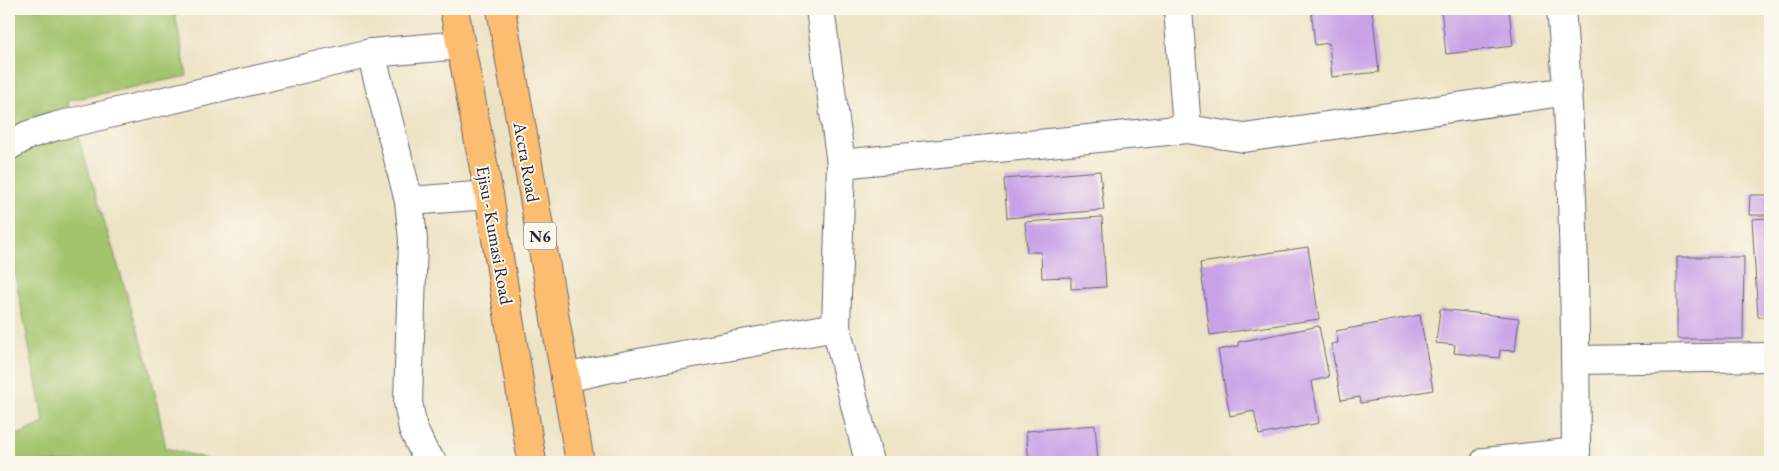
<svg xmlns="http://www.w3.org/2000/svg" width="1779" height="471" font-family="'EB Garamond',serif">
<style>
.green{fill:#a3c46d;stroke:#627354}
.building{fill:#c8a1e7}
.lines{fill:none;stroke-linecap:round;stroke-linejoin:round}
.street-casing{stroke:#69666b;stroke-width:30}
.highway-casing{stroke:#69666b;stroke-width:30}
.street{stroke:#fff;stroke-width:28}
.highway{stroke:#fcbd6f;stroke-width:28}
.labels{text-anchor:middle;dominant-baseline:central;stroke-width:4;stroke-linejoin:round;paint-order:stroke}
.shield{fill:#fbf7ec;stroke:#636270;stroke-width:1}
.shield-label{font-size:16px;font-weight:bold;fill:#22223b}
.street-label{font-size:18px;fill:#22223b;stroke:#fbf7ec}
</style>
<rect width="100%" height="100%" fill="#fbf7ec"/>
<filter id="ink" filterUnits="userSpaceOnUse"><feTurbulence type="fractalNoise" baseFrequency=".02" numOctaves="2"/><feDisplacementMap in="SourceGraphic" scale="10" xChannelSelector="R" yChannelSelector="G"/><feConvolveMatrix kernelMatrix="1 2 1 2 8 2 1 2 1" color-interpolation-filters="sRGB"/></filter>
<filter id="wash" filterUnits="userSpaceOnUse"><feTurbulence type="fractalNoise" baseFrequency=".0096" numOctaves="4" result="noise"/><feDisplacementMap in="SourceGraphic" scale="20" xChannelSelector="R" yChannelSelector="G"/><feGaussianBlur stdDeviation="1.12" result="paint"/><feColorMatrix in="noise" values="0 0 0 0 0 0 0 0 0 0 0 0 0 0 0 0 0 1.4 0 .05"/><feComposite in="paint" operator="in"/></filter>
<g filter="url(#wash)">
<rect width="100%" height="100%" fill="#ede3c4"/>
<polygon class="green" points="9,9 174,9 187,76 67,101 150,369 166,448 218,462 10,462 9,439 44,423 9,244"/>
<g id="blocks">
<g class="building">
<polygon points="1311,9 1372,9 1379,72 1332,77 1329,43 1315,45"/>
<polygon points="1441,9 1509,9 1513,46 1446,54"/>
<polygon points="1100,171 1104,210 1007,218 1004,179"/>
<polygon points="1750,195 1770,195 1770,215 1749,215"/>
<polygon points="1102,217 1106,287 1071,289 1071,277 1042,278 1041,252 1027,252 1025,222"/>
<polygon points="1770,218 1770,317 1758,317 1752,219"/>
<polygon points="1308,247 1319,319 1210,335 1200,263"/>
<polygon points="1677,257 1744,257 1743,339 1677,339"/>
<polygon points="1440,309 1519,318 1515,351 1500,350 1499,358 1454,353 1455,345 1436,343"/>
<polygon points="1420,315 1433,390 1361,403 1360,397 1341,400 1331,344 1338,343 1336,331"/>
<polygon points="1319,326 1329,377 1312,381 1319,423 1259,435 1254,411 1230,416 1218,350 1239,346 1238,342"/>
<polygon points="1095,425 1098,462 1029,462 1026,431"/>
</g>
</g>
</g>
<g filter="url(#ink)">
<use href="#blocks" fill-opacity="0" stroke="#69666b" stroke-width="1"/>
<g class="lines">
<defs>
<g id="street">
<polyline points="820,9 841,164 836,327 869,462"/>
<polyline points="1178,9 1187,129"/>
<path d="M1561 9C1574 156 1575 304 1576 452L1574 462"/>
<polyline points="371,53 409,201 413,240 408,402 413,429 425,454 432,462"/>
<polyline points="9,146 28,135 57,126 371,53 461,45"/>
<polyline points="841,164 1187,129 1244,138 1568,91"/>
<polyline points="409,201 489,195"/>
<polyline points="1575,360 1770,357"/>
<polyline points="565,378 611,368 836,327"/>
<polyline points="1485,462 1576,452"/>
</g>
<g id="highway">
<polyline points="454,9 489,195 532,462"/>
<polyline points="501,9 580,462"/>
</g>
</defs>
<use href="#street" class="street-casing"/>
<use href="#highway" class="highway-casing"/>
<use href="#street" class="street"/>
<use href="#highway" class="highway"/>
</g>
</g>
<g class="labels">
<rect class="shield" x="524" y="222.5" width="32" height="27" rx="4"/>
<g class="shield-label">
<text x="540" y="236">N6</text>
</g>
<g class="street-label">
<text transform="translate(527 162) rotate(80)">Accra Road</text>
<text transform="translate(495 235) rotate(80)">Ejisu - Kumasi Road</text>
</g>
</g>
<rect width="1779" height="471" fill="none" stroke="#fbf7ec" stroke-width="30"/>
</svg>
